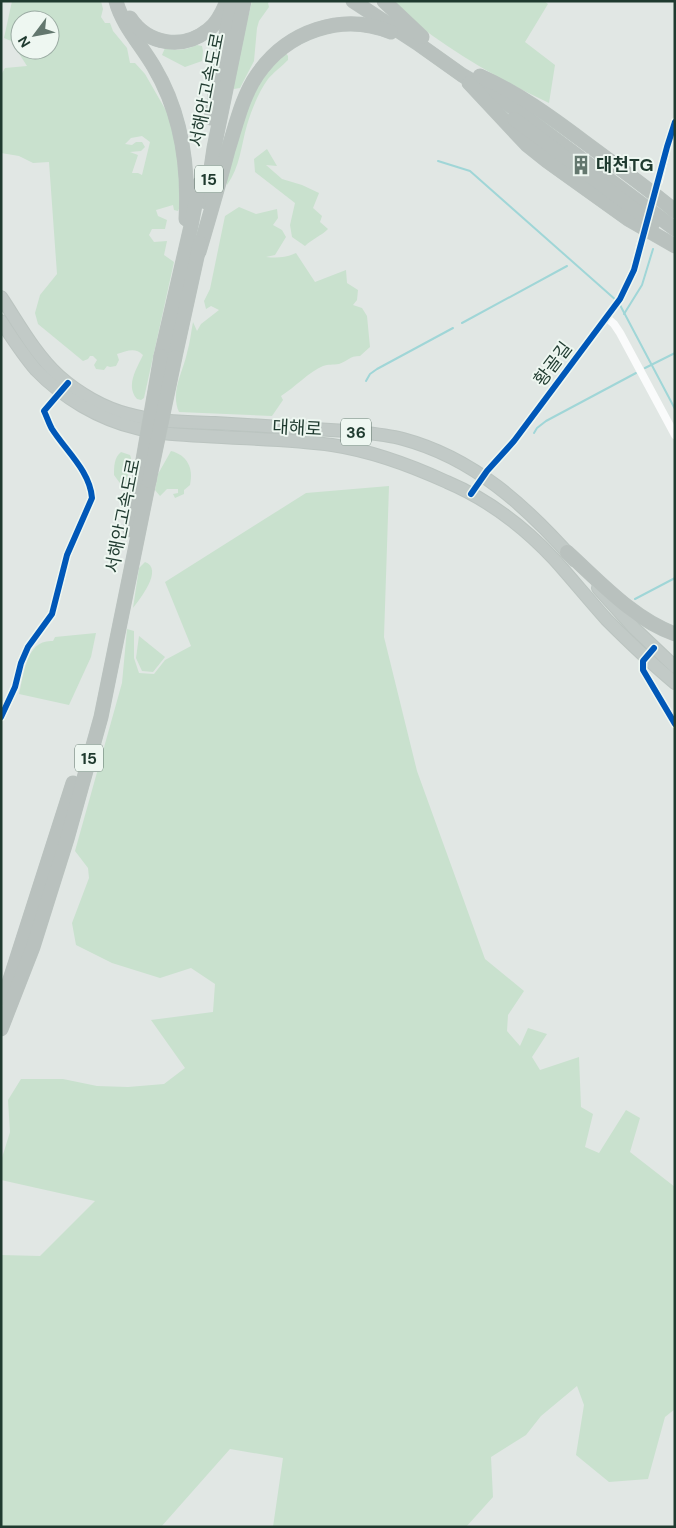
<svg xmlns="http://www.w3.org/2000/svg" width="676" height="1528" font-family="'DM Sans','Noto Sans KR',sans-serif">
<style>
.green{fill:#c9e1ce;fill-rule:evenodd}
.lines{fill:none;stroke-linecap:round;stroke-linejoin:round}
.stream{stroke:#a0d6d7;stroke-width:2}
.trunk-casing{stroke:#bbc4c0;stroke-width:14}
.motorway-casing{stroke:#bbc4c0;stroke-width:15}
.minor{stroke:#fafbfb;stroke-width:8}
.trunk{stroke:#c2cac7;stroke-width:12}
.motorway{stroke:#b9c1be;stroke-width:14}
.motorway-bridge-casing{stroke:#bbc4c0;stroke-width:15;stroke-linecap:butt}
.motorway-bridge{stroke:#b9c1be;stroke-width:14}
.cycleway-casing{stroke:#eef7f1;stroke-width:9}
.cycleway{stroke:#0057b8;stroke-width:6}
.labels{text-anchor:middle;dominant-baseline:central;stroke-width:4;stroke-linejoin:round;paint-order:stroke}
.shield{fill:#eef7f1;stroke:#5d7369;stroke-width:1}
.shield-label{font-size:16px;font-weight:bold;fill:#1f3a2f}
.street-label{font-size:18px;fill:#1f3a2f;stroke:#eef7f1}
.poi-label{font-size:18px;font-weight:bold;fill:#1f3a2f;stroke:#eef7f1;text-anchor:start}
</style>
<rect width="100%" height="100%" fill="#e1e7e4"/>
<g class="green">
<path d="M12 1H101L103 9 101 17 105 23H110L113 31 127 48 130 63H135L145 74 176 128 182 202 178 211 174 210 173 205 156 210 158 216 167 220 165 229H152L149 235 154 242 167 241 164 255 174 262 144 398 141 400 137 399C125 386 137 368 143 355 135 347 127 351 117 354L119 360 116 366 110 367 107 366 104 370 96 369 94 365 97 360 93 356H90L88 359 83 361 38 324 35 313 40 295 57 274 49 162 33 163 19 156 1 153V75L5 68 27 66 11 41 4 38ZM20 20H50V50H20ZM142 136 150 142 142 175 138 173H132L138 155 130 152 141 151 145 147 142 142H136L132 145 125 144 131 138Z"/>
<polygon points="252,1 270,1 268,3 269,7 259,21 257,28 254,61 240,88 234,89 232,85"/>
<path d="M390 1H544L548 4 525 42 555 65 549 103C492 76 437 44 390 1Z"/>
<path d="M197 45 202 46 203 51 202 61 185 67 162 55 165 48C177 51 186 50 197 45Z"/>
<path d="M286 53 288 56V60C283 65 272 74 268 79 259 91 251 111 247 125 241 146 240 167 227 185L225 180 249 98 269 66Z"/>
<path d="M267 149 277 166 266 165 282 179 302 185 319 193 313 208 322 216 320 222 328 229C321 236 312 239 305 246L292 237 290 225 295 203 255 172 254 159Z"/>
<path d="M239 207 256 214 277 209 278 218 273 225 282 230 286 237 275 255 266 257C277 258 285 258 296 253L315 282 346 270 347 283 358 290 357 300 353 305 362 308 367 316 370 347 360 356C349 356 348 361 339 364 333 365 328 364 323 366 310 371 294 388 281 396L283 400 272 416 179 412C170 392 183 372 187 353 190 343 191 332 193 322L197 331 201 324 219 310 211 306 206 309 204 301 210 289 225 216Z"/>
<path d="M171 451C187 455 194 468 190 485L184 490V494L175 498 173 494 178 493V489H167L160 496 155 490 158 474Z"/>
<path d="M121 452 130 455 131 458 126 486H122L114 475C114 466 114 458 121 452Z"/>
<polygon points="389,486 384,637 417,771 485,959 524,991 508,1015 507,1031 520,1046 528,1028 547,1034 532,1057 540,1070 579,1057 581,1107 593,1114 585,1147 599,1153 626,1110 640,1118 630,1152 675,1187 675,1409 665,1417 648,1479 609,1482 576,1455 584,1405 577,1386 541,1416 526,1435 491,1457 493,1497 466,1527 273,1527 283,1458 230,1449 161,1527 1,1527 1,1255 40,1256 95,1201 1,1180 1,1161 10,1132 8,1100 21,1079 63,1079 97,1086 128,1087 164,1084 185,1068 151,1020 213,1012 215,984 191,968 160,978 112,963 76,945 72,923 89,878 88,868 75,851 122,683 127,629 134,631 134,658 139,673 154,674 165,660 191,646 165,582 306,493"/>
<path d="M145 562C164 569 140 599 133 608L139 568Z"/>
<path d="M96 633 91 657 69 705 19 694C24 674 26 639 53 641L55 637Z"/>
<polygon points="139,636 165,657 153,672 142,671 136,658"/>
</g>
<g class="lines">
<g class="stream">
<polyline points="438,161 470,171 617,301"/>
<polyline points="620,305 675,409"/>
<polyline points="624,314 642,285 653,249"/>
<polyline points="462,323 567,266"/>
<polyline points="645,368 675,353"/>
<polyline points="366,381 370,374 377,369 453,328"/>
<polyline points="534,433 537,428 546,421 636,373"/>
<polyline points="635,599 675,578"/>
</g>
<defs>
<g id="trunk">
<path d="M1 297C19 324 35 354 59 376 78 393 104 408 128 414 156 422 186 422 215 423 259 426 303 428 347 431 366 433 385 434 403 439 474 458 526 506 574 560"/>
<path d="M1 321C12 338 23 355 36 370 63 398 99 419 136 428 158 434 181 435 204 436 247 439 290 439 332 445 372 451 410 465 447 482 487 499 524 527 554 559 572 579 589 600 607 620 629 642 651 663 675 683"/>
<polyline points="598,588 634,628 675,667"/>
</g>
<g id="motorway">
<path d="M116 1C122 25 142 46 154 67 182 114 189 166 186 219"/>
<polyline points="353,1 417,43 462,75 496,95 675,229"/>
<polyline points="384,1 422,37"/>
<path d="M130 18C148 45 183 50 208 30 217 24 223 11 227 1"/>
<path d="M480 76C518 93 551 117 583 141 614 164 645 186 675 211"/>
<polyline points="469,83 527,145 547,161 628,219 675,246"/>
<polyline points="211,118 232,1"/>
<polyline points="514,119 653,223"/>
<polyline points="206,202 214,148 244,1"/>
<path d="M199 252C209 218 219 184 228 150 236 125 242 97 257 75 287 31 342 12 391 32"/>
<polyline points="161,356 191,226 199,184"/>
<polyline points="175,357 200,243"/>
<polyline points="130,530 140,477"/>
<path d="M567 552C599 581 633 619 675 634"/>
<polyline points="4,998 73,783"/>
<polyline points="1,1029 33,947 67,839 101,717 149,481"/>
</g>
</defs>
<use href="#trunk" class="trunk-casing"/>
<use href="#motorway" class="motorway-casing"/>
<g class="minor">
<polyline points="659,181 667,147 675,122"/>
<polyline points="606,317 614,324 620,333 675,435"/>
<polyline points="471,494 487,471 514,441 620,299 634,270 641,242"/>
<polyline points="647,655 643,661 643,670 675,724"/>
<path d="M1 717 15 687 21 663 28 647 52 614 67 555 92 498C90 471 66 451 52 429 49 424 47 417 44 411L62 390"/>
</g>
<use href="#trunk" class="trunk"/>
<use href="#motorway" class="motorway"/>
<defs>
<g id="motorway-bridge">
<polyline points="140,477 161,356"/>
<polyline points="149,481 175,357"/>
</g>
</defs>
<use href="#motorway-bridge" class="motorway-bridge-casing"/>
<use href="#motorway-bridge" class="motorway-bridge"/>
<defs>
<g id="cycleway">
<polyline points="471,494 487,471 514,441 620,299 634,270 667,147 675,122"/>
<polyline points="654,648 643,661 643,670 675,724"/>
<path d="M1 717 15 687 21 663 28 647 52 614 67 555 92 498C90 471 66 451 52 429 49 424 47 417 44 411L68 383"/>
</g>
</defs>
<use href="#cycleway" class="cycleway-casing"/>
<use href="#cycleway" class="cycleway"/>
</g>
<defs>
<symbol id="building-bare" viewBox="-9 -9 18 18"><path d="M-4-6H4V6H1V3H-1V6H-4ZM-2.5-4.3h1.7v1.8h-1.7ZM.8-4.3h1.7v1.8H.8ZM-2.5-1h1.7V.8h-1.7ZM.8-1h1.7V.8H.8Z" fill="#63776e" stroke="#eef7f1" stroke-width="2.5" paint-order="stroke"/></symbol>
</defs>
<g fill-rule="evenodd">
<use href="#building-bare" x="567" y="151" width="28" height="28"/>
</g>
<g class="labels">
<g class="shield">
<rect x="195" y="165.5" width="28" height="27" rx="4"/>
<rect x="341" y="418.5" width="30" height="27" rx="4"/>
<rect x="75" y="744.5" width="28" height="27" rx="4"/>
</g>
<g class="shield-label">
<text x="209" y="179">15</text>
<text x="356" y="432">36</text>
<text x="89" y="758">15</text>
</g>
<g class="street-label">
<text transform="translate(207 90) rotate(-79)">서해안고속도로</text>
<text transform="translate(553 364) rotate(-53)">황골길</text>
<text transform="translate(297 428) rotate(3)">대해로</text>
<text transform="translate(123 516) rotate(-79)">서해안고속도로</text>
</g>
<g class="poi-label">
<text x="596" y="165">대천TG</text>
</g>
</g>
<rect width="676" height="1528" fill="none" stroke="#1f3a2f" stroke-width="5"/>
<g transform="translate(35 35) rotate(238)"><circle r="24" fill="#eef7f1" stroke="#9baba3"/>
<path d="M0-4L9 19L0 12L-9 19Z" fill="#63776e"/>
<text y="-8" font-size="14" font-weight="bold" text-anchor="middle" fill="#1f3a2f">N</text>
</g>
</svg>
